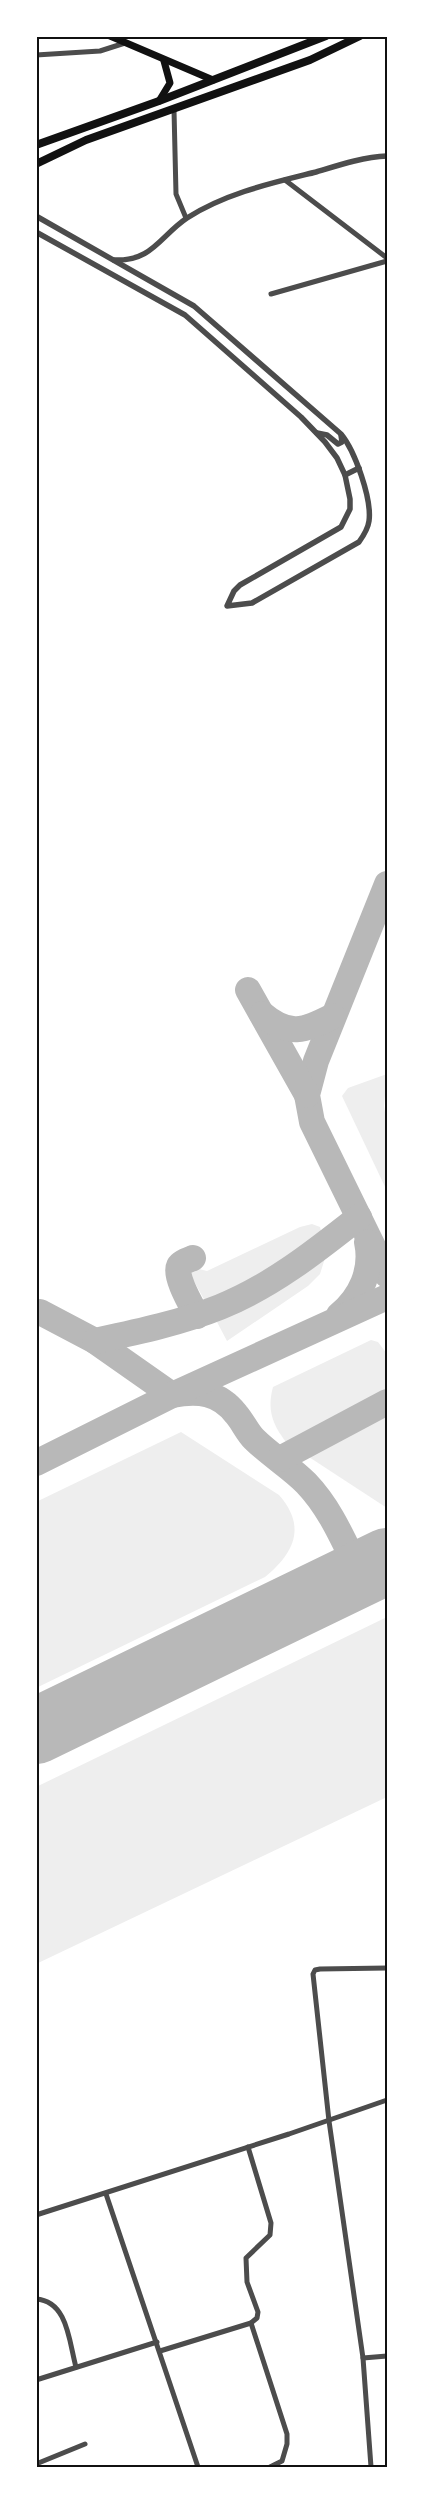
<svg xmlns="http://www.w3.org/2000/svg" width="423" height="2503" font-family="Jost,sans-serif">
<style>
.green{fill:#eee}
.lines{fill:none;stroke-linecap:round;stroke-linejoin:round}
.taxiway{stroke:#b8b8b8;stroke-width:26}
.runway{stroke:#b8b8b8;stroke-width:66}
.minor{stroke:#4c4c4c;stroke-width:5}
.tertiary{stroke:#4c4c4c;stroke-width:5.5}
.secondary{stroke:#111;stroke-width:7}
.primary{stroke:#111;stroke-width:8}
.neatline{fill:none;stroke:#111;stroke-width:2}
</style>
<rect width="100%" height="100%" fill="#fff"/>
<g class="green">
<polygon points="387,1074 384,1106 387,1125 387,1191 342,1096 348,1088"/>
<path d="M312 1224 320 1227 324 1243C312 1268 238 1306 211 1312L190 1274 199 1269 207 1271 300 1227Z"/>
<polygon points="326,1255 320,1274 308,1286 227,1341 217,1322 299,1276"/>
<path d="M371 1340 378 1342 387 1354V1508L286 1442C272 1424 267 1409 273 1387Z"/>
<path d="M181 1432 279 1495C307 1527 294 1553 265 1577L36 1688V1502Z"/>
<polygon points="387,1617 387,1797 36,1964 36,1787"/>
</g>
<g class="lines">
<g class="taxiway">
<polyline points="387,884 316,1061 307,1095 312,1122 387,1275"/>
<polyline points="248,990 307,1095"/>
<path d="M262 1014C289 1037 304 1031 333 1016"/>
<path d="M193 1258C189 1260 181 1262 179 1266 174 1276 192 1306 197 1316"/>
<path d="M40 1312 95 1341 172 1395C198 1390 219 1392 236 1414 243 1422 247 1432 254 1439 270 1455 290 1467 306 1483 331 1509 344 1542 360 1574"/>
<path d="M339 1315C361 1297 373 1270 367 1242"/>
<path d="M95 1341C137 1332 180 1323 220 1307 272 1286 316 1251 359 1217"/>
<polyline points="280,1459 387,1402"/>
<polyline points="36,1463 172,1395 387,1297"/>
</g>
<polyline class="runway" points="36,1731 387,1561"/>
<g class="minor">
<polyline points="36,55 100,51 125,43"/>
<polyline points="174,110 176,194 186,218"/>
<polyline points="285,180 387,258"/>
<polyline points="271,294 387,261"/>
<polyline points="106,2194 198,2467"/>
<polyline points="36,2215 289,2134 387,2100"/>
<path d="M36 2299C68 2301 69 2342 76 2367"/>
<polyline points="251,2323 287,2434 287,2444 282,2461 270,2467"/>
<polyline points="160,2351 251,2323 257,2318 258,2312 247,2282 246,2258 270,2235 271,2223 248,2147"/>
<polyline points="363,2358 387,2356"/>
<polyline points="36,2380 157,2342"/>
<polyline points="36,2464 85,2444"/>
<polyline points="371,2467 363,2358 329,2121 313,1974 315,1970 320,1969 387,1968"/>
</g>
<g class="tertiary">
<path d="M36 216 194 306 341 434C355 451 372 499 369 521 368 529 364 535 359 542L252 603 227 606 234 591 240 585 341 527 350 509V499L345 475 337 458 325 442 301 417 185 315 36 232"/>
<path d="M114 260C152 262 160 236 187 218 226 193 272 183 316 172 339 165 363 157 387 156"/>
<polyline points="317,433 327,435 338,444 342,442 341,435"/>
<polyline points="345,475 359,468"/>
</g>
<g class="secondary">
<polyline points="110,36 213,80"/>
<polyline points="159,101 170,83 164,61"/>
</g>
<g class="primary">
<polyline points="36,145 159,101 326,36"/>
<polyline points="36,164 86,140 310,60 360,36"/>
</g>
</g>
<rect width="423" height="2503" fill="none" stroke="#ffffff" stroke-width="75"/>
<rect x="38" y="38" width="348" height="2428" class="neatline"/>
</svg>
